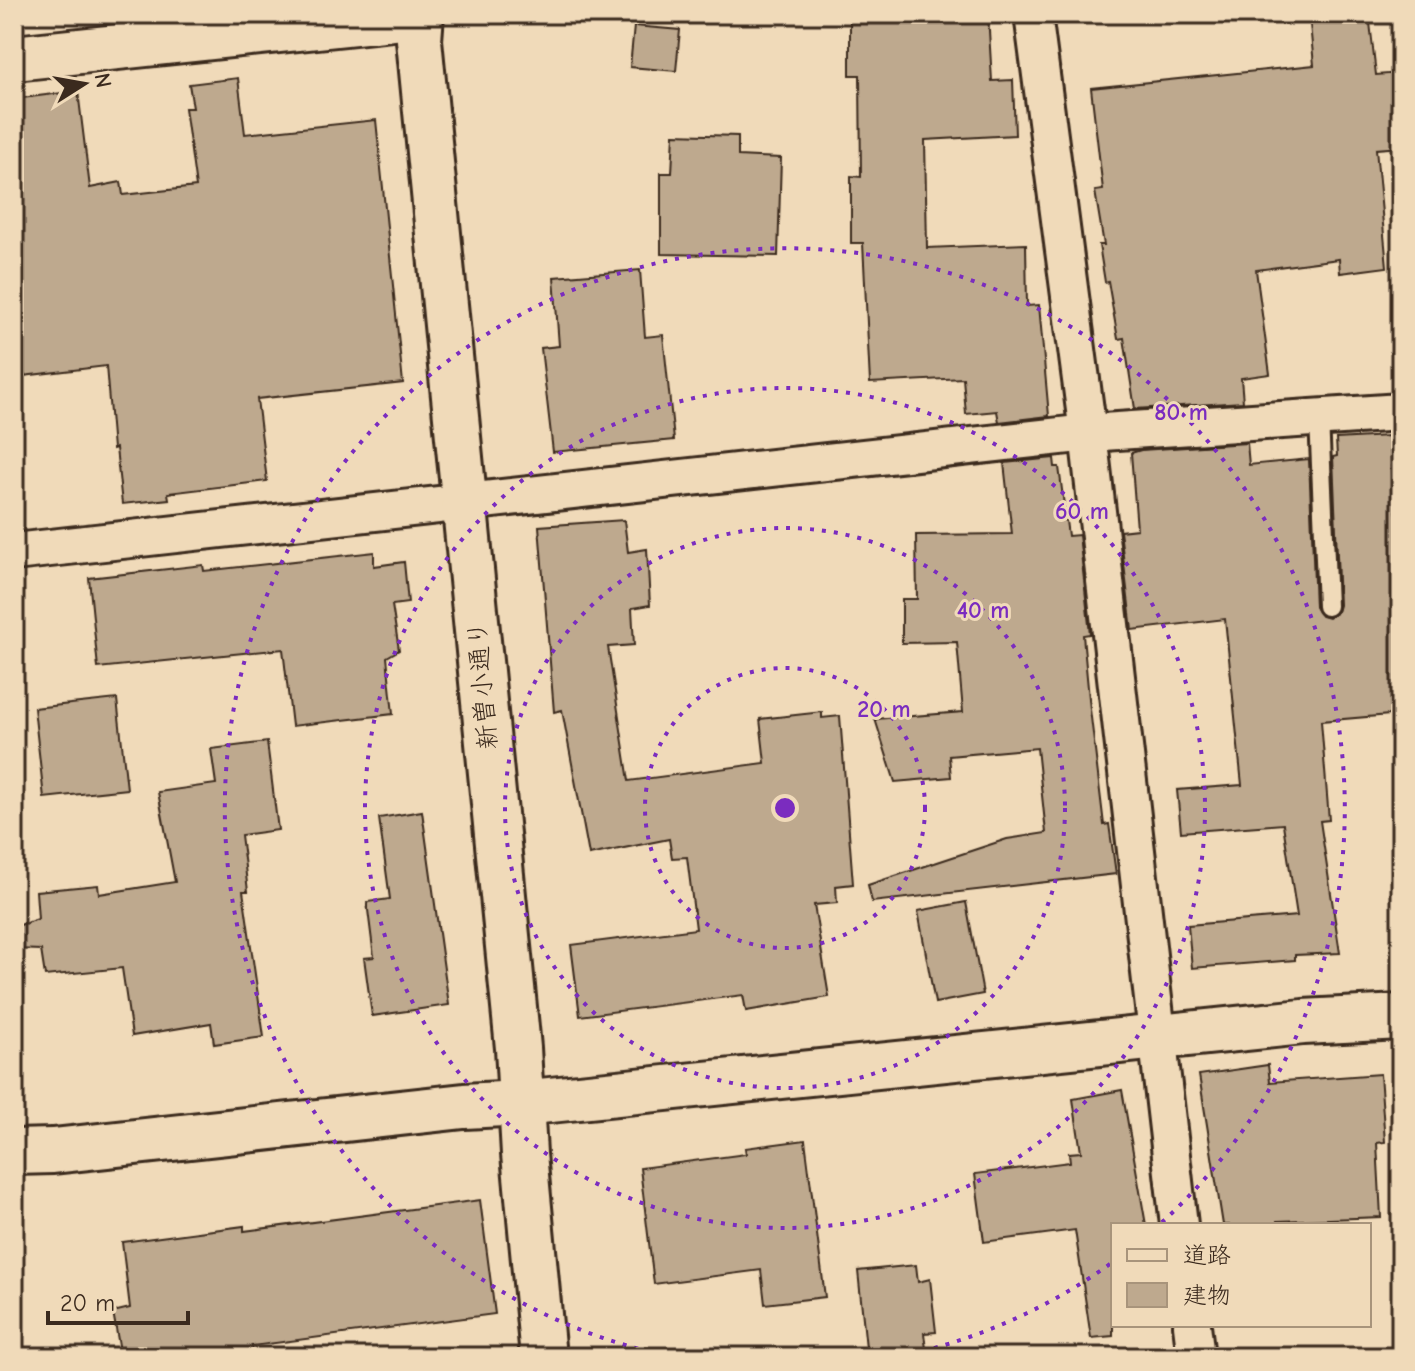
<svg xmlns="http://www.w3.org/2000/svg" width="1415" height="1371" font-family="'Comic Neue','Klee One',sans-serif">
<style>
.building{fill:#bea98e;stroke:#3b2a1e;stroke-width:2}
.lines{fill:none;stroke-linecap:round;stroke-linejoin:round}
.service-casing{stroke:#3b2a1e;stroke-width:24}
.minor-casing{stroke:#3b2a1e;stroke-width:42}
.tertiary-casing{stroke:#3b2a1e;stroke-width:50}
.service{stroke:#f0dab9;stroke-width:18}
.minor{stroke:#f0dab9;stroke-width:36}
.tertiary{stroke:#f0dab9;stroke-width:44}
.ring{fill:none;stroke:#7b2cbf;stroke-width:4;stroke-dasharray:4 8}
.labels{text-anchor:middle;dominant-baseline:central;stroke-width:6;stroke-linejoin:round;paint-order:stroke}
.street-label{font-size:26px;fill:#3b2a1e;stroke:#f0dab9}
.centre{fill:#7b2cbf;stroke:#f0dab9;stroke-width:4}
.ring-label{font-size:24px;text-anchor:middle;font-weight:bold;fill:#7b2cbf;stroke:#f0dab9;stroke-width:6;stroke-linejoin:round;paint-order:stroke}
</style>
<rect width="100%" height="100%" fill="#f0dab9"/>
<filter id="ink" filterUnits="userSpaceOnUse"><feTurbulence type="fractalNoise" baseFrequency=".0125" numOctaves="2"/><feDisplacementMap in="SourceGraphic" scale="16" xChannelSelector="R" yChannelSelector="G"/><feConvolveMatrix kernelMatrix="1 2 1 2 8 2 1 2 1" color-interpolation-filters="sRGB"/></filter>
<g filter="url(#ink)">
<g class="building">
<polygon points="850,14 988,14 992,81 1013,80 1015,135 925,140 927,248 1026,244 1027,306 1039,305 1049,416 999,422 997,411 966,414 963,378 870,383 863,243 851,243 851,176 861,177 860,75 850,75"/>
<polygon points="1309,14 1369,14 1376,75 1401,73 1401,147 1376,149 1387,267 1340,273 1339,259 1256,270 1270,374 1241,378 1243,402 1135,409 1124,338 1118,339 1108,281 1105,282 1099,245 1104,245 1095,191 1103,190 1091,88 1314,65"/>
<polygon points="634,26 680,30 676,71 630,67"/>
<polygon points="238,78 245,134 376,120 403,383 257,399 267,481 168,493 169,499 122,504 116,448 113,449 106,366 14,377 14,99 78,91 90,188 121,182 123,195 196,187 185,108 193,108 189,84"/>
<polygon points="674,134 738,136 738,156 781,158 778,256 661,254 661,173 672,173"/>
<polygon points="640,270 645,337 663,335 674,440 553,452 541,348 559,346 554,277"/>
<polygon points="1389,436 1401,555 1401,714 1321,721 1329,820 1320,821 1340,953 1295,955 1295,960 1192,968 1188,925 1297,916 1283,824 1181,832 1177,790 1242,785 1225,619 1132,630 1120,531 1137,529 1131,453 1141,450 1247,443 1249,465 1309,459 1315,607 1321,616 1328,618 1337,612 1339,605 1333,457 1337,456 1336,439"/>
<polygon points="1054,458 1055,467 1059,467 1068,536 1079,535 1090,634 1083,635 1090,709 1104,825 1109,824 1116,874 872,902 868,885 1007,839 1046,833 1037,748 949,756 951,777 895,782 875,719 963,712 957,642 902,643 902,599 917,599 916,535 1012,534 1004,463"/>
<polygon points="624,520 628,552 647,549 650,605 632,608 634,645 608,647 629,781 765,763 760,719 822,712 822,718 840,716 853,884 836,886 837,903 814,905 829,997 746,1011 743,995 580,1016 571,945 696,929 687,857 672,858 669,839 589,855 562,710 554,712 539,526"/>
<polygon points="374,552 374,566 404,562 408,603 392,605 399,650 387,657 393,714 292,726 283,649 98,668 89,578 203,565 204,571"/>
<polygon points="117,699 127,789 44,798 34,708"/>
<polygon points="267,742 278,830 241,835 248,891 243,891 264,1037 214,1044 211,1023 132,1036 122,968 45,976 41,950 14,949 14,927 38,919 36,891 98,885 99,894 175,882 158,792 216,784 211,749"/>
<polygon points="422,811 449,1005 372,1016 364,958 374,957 367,902 390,899 379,818"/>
<polygon points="966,902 983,994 935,1003 918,911"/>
<polygon points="1268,1065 1270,1082 1380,1074 1385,1142 1377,1143 1381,1217 1278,1221 1278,1225 1223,1225 1199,1075"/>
<polygon points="1122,1090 1146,1225 1113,1225 1113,1336 1091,1338 1075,1230 984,1242 975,1174 1070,1162 1069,1153 1081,1152 1073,1099"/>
<polygon points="805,1140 825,1297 765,1304 761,1270 654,1284 640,1168 746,1154 745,1148"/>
<polygon points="480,1200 495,1314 252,1346 254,1357 121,1357 113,1312 130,1308 122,1242 244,1226 244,1231"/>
<polygon points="916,1265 918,1282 930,1279 936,1332 924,1333 927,1357 867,1357 858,1271"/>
</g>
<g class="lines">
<defs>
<polyline id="service" points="1319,418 1327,606"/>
<g id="minor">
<polyline points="1033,14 1088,433 1179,1225"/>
<polyline points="14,552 1088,433 1401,412"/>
<polyline points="1192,1325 1196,1357"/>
</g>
<g id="tertiary">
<polyline points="421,14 419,40 518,1048 524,1154 543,1357"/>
<polyline points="14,58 421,15"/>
<polyline points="14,1152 53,1151 464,1106 521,1103 1303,1022 1401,1017"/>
</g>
</defs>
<use href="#service" class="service-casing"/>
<use href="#minor" class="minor-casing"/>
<use href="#tertiary" class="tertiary-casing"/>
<use href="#service" class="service"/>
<use href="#minor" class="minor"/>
<use href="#tertiary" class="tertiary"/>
</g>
</g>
<g class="ring">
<circle cx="785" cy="808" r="140"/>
<circle cx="785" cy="808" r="280"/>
<circle cx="785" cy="808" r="420"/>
<path d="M1110 1264A560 560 0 0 1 897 1357M673 1357A560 560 0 1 1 1160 1224"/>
</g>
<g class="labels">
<g class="street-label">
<text transform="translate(483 685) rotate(-95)">新曽小通り</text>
</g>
</g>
<circle cx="785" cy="808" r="12" class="centre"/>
<g class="ring-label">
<text x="1181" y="420">80 m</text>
<text x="1082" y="519">60 m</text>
<text x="983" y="618">40 m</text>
<text x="884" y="717">20 m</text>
</g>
<rect width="1415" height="1371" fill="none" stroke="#f0dab9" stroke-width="48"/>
<rect x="24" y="24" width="1367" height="1323" fill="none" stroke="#3b2a1e" stroke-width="3" filter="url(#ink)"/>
<rect x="1111" y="1223" width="260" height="104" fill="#f0dab9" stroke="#a8947b" stroke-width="2"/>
<rect x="1127" y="1249" width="40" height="12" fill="#f0dab9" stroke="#a8947b" stroke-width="2"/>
<text x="1183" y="1263" font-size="24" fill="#3b2a1e">道路</text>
<rect x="1127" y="1283" width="40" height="24" fill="#bea98e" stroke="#a8947b" stroke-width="2"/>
<text x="1183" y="1303" font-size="24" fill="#3b2a1e">建物</text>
<g transform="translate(84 84) rotate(79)" stroke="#f0dab9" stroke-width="6" paint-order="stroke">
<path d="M0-6L14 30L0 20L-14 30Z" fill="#3b2a1e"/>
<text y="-12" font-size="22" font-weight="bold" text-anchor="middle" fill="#3b2a1e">N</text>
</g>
<path d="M48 1311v12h140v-12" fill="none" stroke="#3b2a1e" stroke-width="4"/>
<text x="60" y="1311" font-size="24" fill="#3b2a1e" stroke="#f0dab9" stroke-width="6" paint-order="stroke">20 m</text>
</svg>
